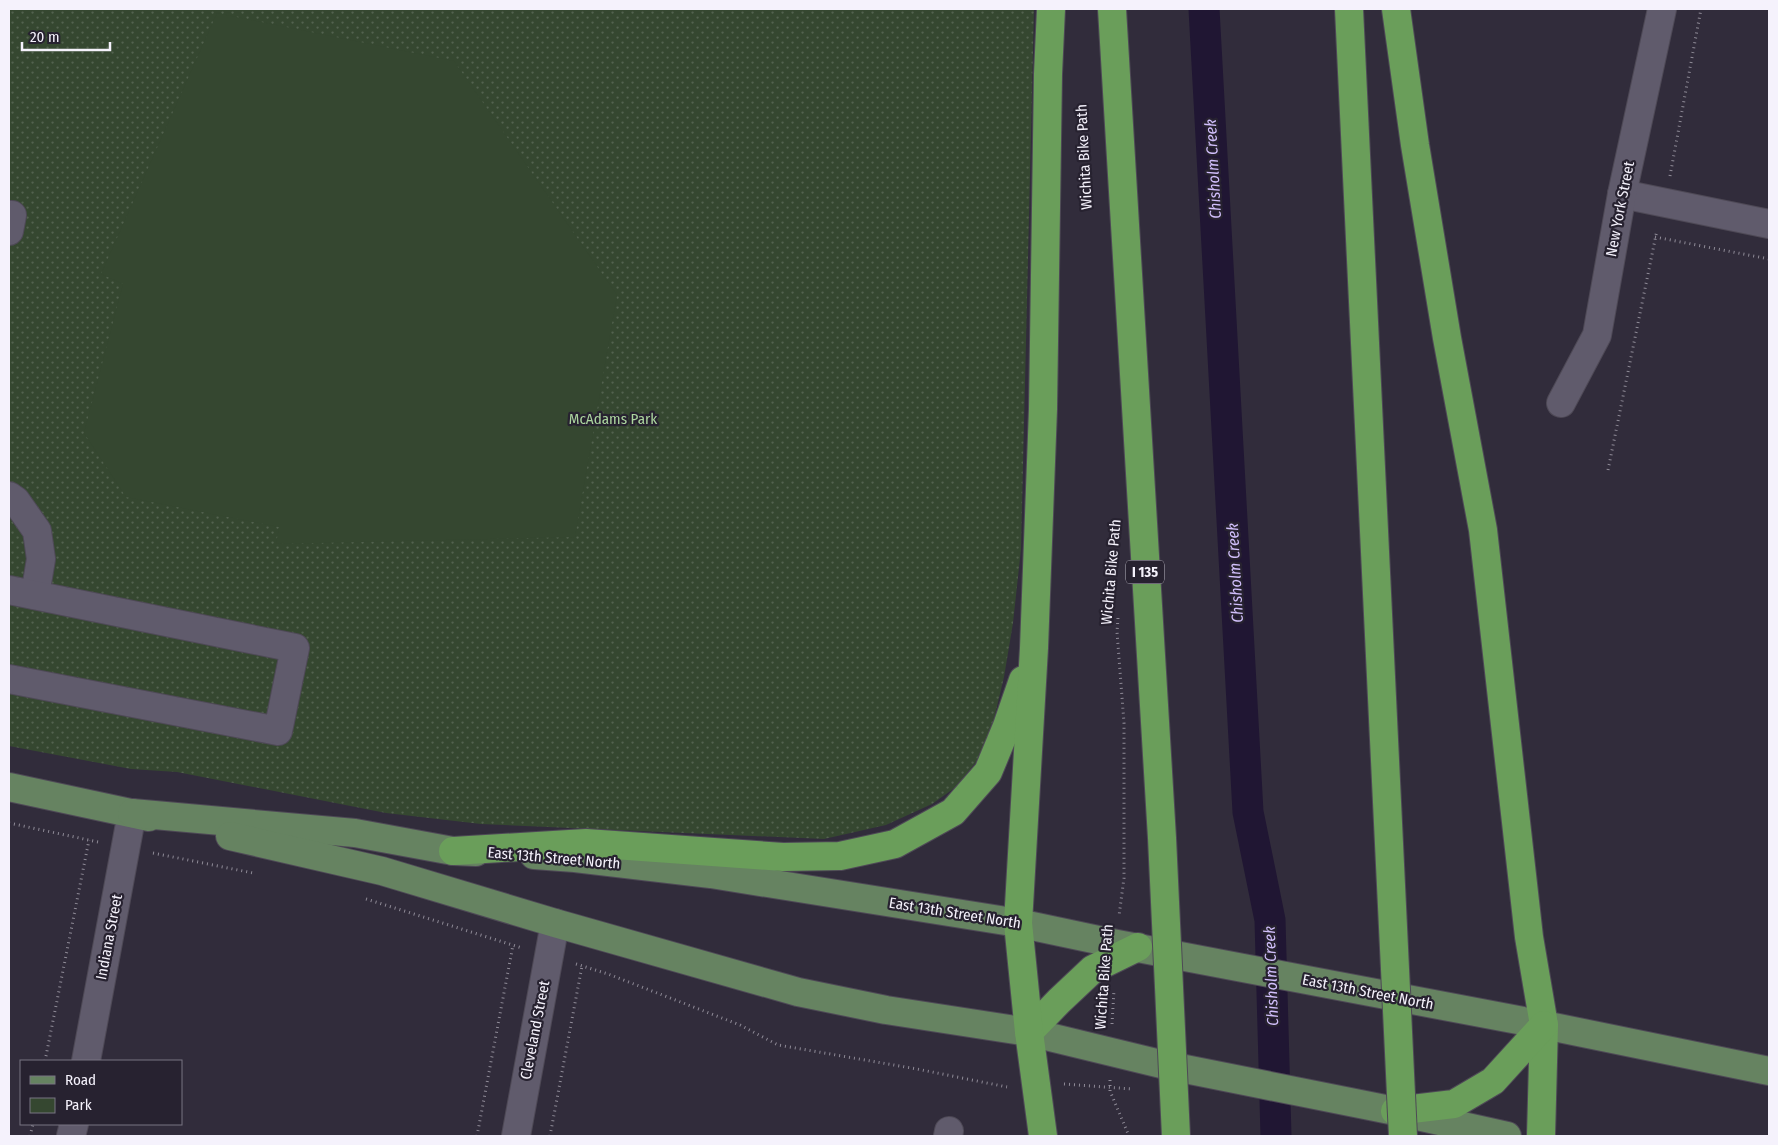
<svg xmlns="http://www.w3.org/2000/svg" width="1778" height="1145" font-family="'Fira Sans Condensed',sans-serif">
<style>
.green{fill:url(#green-dots)}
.pitch{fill:#354730}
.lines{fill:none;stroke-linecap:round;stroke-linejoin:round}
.canal{stroke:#201633;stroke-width:31}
.minor-casing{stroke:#4e4956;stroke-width:30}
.major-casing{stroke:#4e4956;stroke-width:30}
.highway-casing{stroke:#4e4956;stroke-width:30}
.path{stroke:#8f8b97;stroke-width:3;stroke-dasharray:1 4;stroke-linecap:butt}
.minor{stroke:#605b6c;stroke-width:28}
.major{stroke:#668361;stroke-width:28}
.highway{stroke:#6a9e5a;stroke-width:28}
.highway-bridge-casing{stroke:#4e4956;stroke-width:30;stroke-linecap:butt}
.highway-bridge{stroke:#6a9e5a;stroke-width:28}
.labels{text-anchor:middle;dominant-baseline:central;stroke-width:4.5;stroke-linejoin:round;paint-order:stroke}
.shield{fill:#272230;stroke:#b7b4bf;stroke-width:1}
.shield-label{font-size:14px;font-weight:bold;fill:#f5f2fc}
.street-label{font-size:15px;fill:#f5f2fc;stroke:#272230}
.park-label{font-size:15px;fill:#acd59f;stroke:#272230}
.water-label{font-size:16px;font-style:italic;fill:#d1bffb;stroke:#272230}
</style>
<defs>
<pattern id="green-dots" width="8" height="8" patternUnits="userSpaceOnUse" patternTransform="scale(1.25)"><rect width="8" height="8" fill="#354730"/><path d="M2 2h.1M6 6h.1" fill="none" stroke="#53624f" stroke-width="1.8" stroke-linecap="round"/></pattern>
</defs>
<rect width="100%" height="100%" fill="#312c3b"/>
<polygon class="green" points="9,9 1034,9 1021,549 1013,623 1004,677 992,727 976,762 956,787 932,804 886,825 824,839 481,824 386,813 177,772 131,769 9,746"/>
<polygon class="pitch" points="217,13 454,61 617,295 575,537 276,544 279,527 126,497 84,433 123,284 101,274"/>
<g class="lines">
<polyline class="canal" points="1204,9 1248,812 1270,920 1276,1136"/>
<defs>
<g id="minor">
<polyline points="1622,194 1769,224"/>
<polyline points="9,215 12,215 9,231"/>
<polyline points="1561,403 1597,335 1622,194 1662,9"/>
<polyline points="9,496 16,501 37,531 41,559 35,595"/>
<polyline points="9,590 295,648 278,731 9,679"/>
<polyline points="86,1061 132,813"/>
<polyline points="71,1136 74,1124"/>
<polyline points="516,1136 555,923"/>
<polyline points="948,1136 949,1131"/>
</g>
<g id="major">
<polyline points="9,787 149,817"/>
<polyline points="132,813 355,833 453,851 476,852"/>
<polyline points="230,836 382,871 555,923 798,992 886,1010 1029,1032 1165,1065 1395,1111 1507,1136"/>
<polyline points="534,855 575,858 711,874 1018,923 1117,944 1544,1025 1769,1071"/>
</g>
<g id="highway">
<polyline points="1396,9 1415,145 1447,338 1483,530 1529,937 1544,1025 1541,1136"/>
<polyline points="453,851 586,843 783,857 840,856 895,844 953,812 988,772 1007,726 1023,680"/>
<polyline points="1029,1032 1059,1001 1093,969 1138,947"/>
<polyline points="1395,1111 1454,1104 1493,1081 1544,1025"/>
<polyline points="1043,1136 1029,1032 1018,923 1034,648 1043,409 1048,74 1051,9"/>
</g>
</defs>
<use href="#minor" class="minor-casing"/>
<use href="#major" class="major-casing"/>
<use href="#highway" class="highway-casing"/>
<g class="path">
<polyline points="1670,176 1701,9"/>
<polyline points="1655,237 1769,259"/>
<polyline points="1608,470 1657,230"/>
<polyline points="1118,618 1117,632 1124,723 1124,878 1119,916"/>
<polyline points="9,823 98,842"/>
<polyline points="153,853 253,873"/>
<polyline points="366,899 522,948"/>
<polyline points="576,964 608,974 740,1025 778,1045 917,1069 1007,1087"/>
<polyline points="1112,1024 1114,990"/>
<polyline points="45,1061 89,840"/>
<polyline points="1110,1080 1110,1091 1129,1136"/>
<polyline points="1064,1084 1132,1089"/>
<polyline points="30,1136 33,1124"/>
<polyline points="477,1136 513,945"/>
<polyline points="550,1136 582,966"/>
</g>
<use href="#minor" class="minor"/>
<use href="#major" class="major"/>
<use href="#highway" class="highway"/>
<defs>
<g id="highway-bridge">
<polyline points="1112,9 1162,838 1176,1136"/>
<polyline points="1349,9 1403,1136"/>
</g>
</defs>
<use href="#highway-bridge" class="highway-bridge-casing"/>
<use href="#highway-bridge" class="highway-bridge"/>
</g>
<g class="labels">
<rect class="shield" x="1126" y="560.5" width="38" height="23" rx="4"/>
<g class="shield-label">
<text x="1145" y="572">I 135</text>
</g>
<g class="street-label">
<text transform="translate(1084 157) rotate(-93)">Wichita Bike Path</text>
<text transform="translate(1620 209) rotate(-79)">New York Street</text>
<text transform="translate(1111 572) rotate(-85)">Wichita Bike Path</text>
<text transform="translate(554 858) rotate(5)">East 13th Street North</text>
<text transform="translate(955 913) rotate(9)">East 13th Street North</text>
<text transform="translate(109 937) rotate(-79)">Indiana Street</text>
<text transform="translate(1104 977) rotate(-86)">Wichita Bike Path</text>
<text transform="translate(1368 992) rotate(11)">East 13th Street North</text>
<text transform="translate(535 1030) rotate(-79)">Cleveland Street</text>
</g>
<g class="park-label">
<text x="613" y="419">McAdams Park</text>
</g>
<g class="water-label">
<text transform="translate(1213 169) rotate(-93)">Chisholm Creek</text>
<text transform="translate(1235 573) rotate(-93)">Chisholm Creek</text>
<text transform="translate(1271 976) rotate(-92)">Chisholm Creek</text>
</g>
</g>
<rect width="1778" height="1145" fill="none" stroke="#f5f2fc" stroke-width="20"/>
<rect x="20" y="1060" width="162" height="65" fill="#272230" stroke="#797582"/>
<rect x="30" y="1076" width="25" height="8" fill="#668361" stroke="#797582"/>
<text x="65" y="1085" font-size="15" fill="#f5f2fc">Road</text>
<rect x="30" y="1098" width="25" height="15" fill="#354730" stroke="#797582"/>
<text x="65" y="1110" font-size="15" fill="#f5f2fc">Park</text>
<path d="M22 42v8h88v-8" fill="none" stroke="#f5f2fc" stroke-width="2.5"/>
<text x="30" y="42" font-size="15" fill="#f5f2fc" stroke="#272230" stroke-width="4" paint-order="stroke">20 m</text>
</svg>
